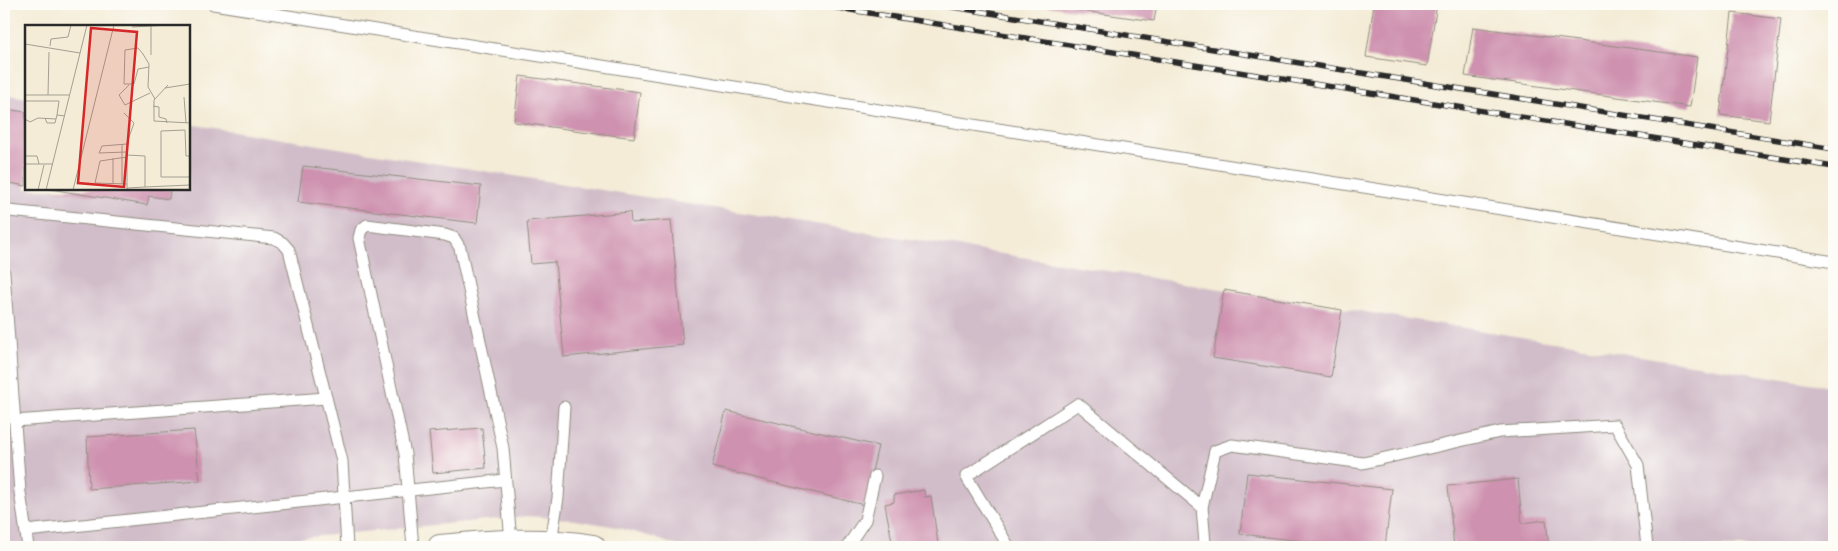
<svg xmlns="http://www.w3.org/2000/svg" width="1838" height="551" font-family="'EB Garamond',serif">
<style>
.industrial{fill:#d1bdc9}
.building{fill:#ce91af}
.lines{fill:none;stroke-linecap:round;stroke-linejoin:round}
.service-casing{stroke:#908c81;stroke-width:13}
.minor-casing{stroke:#908c81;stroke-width:26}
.service{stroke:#fff;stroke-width:11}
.minor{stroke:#fff;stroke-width:24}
.rail-casing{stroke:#2b2b2b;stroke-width:5.5}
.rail{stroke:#fdfcf7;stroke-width:4;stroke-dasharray:11;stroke-linecap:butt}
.inset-road{fill:none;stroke:#a49f92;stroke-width:1}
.view{fill:#d62828;fill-opacity:0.15;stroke:#d62828;stroke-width:2.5}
.inset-edge{fill:none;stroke:#2b2b2b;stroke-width:2.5}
</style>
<rect width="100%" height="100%" fill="#fdfcf7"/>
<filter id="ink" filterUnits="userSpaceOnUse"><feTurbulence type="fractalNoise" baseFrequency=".02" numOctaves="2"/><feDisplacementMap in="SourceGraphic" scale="10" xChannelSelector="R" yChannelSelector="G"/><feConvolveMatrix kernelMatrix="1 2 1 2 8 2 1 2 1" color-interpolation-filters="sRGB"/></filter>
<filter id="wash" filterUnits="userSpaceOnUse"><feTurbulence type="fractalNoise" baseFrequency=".0096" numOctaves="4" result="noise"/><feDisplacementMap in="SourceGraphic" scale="20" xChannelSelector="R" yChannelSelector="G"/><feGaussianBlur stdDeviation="1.12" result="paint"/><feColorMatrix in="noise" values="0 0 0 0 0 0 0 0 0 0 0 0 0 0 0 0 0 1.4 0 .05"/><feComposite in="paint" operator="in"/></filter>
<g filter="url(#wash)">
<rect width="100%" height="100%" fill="#f4ecd7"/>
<polygon class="industrial" points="4,94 26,98 26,189 189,189 189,124 1834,387 1834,547 680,547 652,537 611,526 569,519 527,516 208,547 4,547"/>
<g id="blocks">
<g class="building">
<polygon points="1033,4 1157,4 1154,21"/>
<polygon points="1374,4 1437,4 1427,66 1366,57"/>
<polygon points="1732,13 1781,19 1769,121 1720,115"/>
<polygon points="1473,27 1697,57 1690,107 1465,76"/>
<polygon points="520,76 640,92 634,138 514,122"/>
<polygon points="4,109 26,112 26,186 4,182"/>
<polygon points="303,166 481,186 477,223 298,202"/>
<polygon points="50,189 170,189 169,199 149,196 147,205"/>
<polygon points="630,212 631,223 671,220 683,345 564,357 555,262 531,264 527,221"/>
<polygon points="1224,290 1342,310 1331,377 1213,358"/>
<polygon points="726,411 878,446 864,505 712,467"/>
<polygon points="482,428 486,468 433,473 429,432"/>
<polygon points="194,430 200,481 89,489 87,437"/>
<polygon points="1247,473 1392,489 1385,547 1354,547 1240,534"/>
<polygon points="1518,479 1522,523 1546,520 1549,547 1454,547 1448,486"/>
<polygon points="924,490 925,497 931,496 938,544 920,547 893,547 885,504 894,502 894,495"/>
</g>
</g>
</g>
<g filter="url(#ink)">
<use href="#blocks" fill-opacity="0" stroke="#908c81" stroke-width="1"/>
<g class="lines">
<defs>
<g id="service">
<polyline points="213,4 1834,262"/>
<polyline points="4,213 9,211 274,238 283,243 289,250 342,461 347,547"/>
<polyline points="4,273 20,492 28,547"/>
<polyline points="15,421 326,398"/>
<polyline points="26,531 505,480"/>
<polyline points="551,542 558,498 564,407"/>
<polyline points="413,547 405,454 359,238 361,230 367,225 445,235 454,238 460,248 503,448 511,542"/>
<polyline points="847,547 865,520 875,476"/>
<polyline points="1009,547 966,476 1078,404 1202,507"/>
<polyline points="1207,547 1205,544 1202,507 1215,451 1232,445 1363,463 1500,432 1615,425 1638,465 1647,547"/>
</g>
<path id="minor" d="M440 547C492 542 541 538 593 547"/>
</defs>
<use href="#service" class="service-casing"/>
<use href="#minor" class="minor-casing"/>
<use href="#service" class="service"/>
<use href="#minor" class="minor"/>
<defs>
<g id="rail">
<polyline points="813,4 1834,167"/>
<polyline points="934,4 1834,149"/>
</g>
</defs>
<use href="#rail" class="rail-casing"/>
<use href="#rail" class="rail"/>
</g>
</g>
<g transform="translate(25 25)">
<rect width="165" height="165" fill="#f4ecd7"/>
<path class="inset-road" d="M107 2 146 0M0 19 55 28M25 21 26 14 43 12 46 0M126 30V0M124 42 113 44 109 59H99L100 25 113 23 118 29 124 39 123 62 130 74M104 60 94 70 100 80 125 68M143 60 129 75V96L165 98M140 63 165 59M0 70H44M23 70 24 27M159 72 161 98M0 76H34L32 90 40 91M128 81 134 82V92L141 94 142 98M99 88 109 98 102 118V165M20 93 22 98H30L31 94M0 94 5 97 13 93 31 94 32 90M97 119V159M101 127 74 128 77 121 102 119M102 130 120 131V162L102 163M0 131H12L14 139M165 131H161L160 105 136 106V152H165M102 132 75 136 70 158 102 159M0 139H28M88 159V133M120 162 165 160M13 165 19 140M21 165 62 0M48 165 89 0"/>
<path class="view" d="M66 3 112 7 99 162 53 158Z"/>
<rect width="165" height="165" class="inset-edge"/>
</g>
<rect width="1838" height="551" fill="none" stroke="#fdfcf7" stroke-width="20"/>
</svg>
